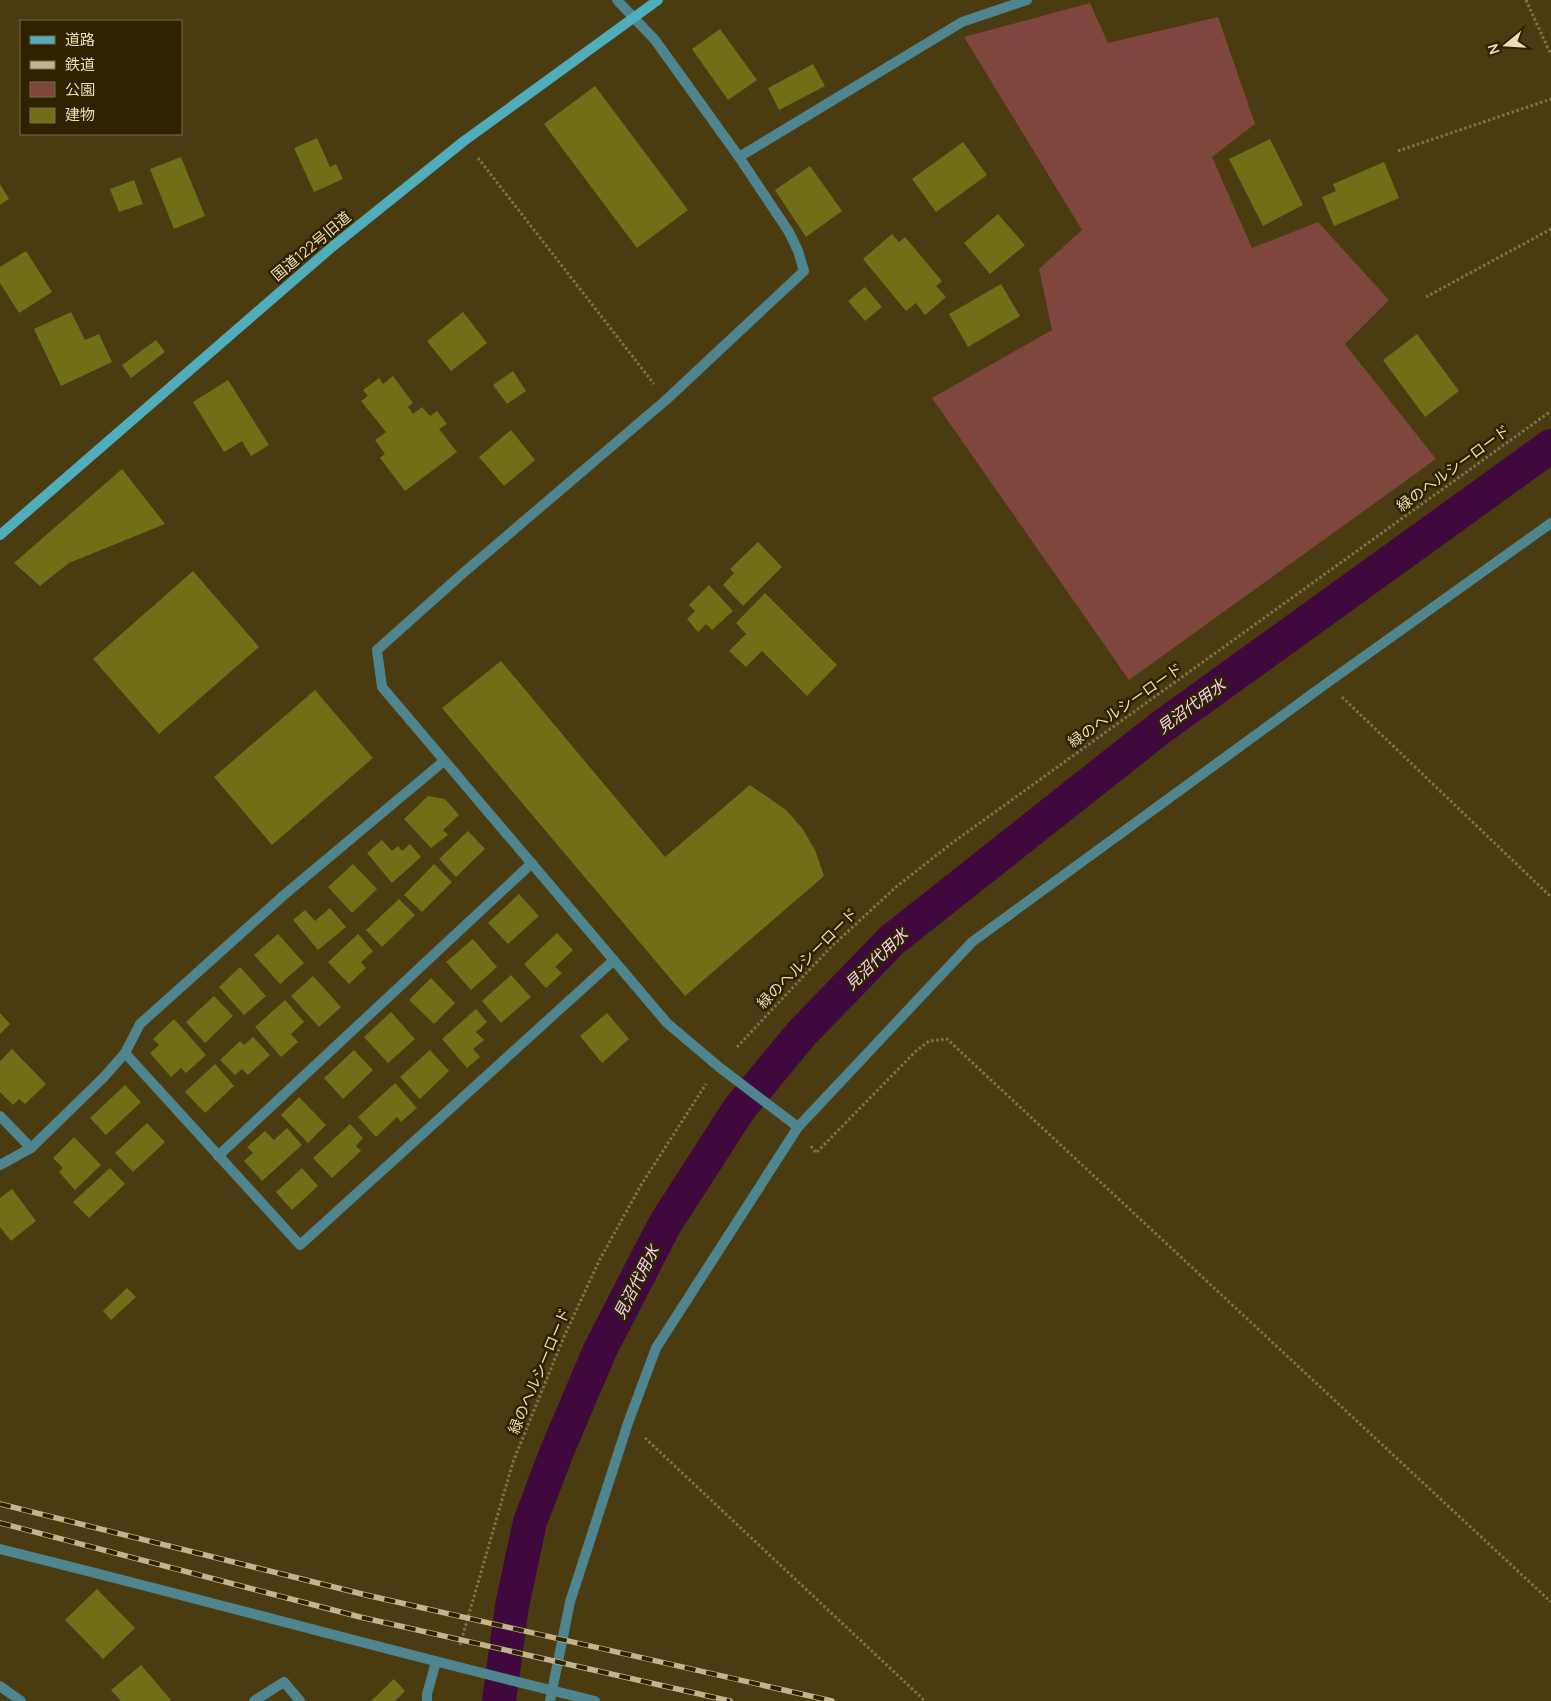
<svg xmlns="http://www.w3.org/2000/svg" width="1551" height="1701" font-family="Manrope,'Noto Sans JP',sans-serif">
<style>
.green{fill:#7f463e}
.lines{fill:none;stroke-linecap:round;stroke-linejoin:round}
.canal{stroke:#3f093e;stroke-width:34}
.building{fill:#706f17}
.path{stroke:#817249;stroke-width:3;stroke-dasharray:2.5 2.5;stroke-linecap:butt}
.lane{stroke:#4e858e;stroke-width:10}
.street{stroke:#4e858e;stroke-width:10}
.secondary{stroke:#50adbc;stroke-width:10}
.rail-casing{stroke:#c3b48d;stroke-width:5.5}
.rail{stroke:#2e2201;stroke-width:4;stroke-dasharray:11;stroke-linecap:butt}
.labels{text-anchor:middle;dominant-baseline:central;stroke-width:5;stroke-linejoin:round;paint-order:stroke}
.street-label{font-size:15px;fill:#ecddb7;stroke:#2e2201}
.water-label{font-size:16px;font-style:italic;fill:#f9d1f6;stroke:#2e2201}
</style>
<rect width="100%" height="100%" fill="#4a3b10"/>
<polygon class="green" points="1090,3 1108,43 1218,17 1255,124 1212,157 1252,248 1318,222 1389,300 1345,344 1436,459 1129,680 932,398 1052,330 1039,269 1082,230 964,37"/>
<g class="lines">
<polyline class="canal" points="499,1701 512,1606 530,1522 557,1451 600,1350 665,1224 739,1109 802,1033 892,940 1160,728 1551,446"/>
</g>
<g class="building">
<polygon points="720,29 757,80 728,100 692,49"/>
<polygon points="813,64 825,86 779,110 768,88"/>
<polygon points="595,86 688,210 637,248 544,124"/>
<polygon points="317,138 330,167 336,164 343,179 314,192 294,148"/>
<polygon points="1270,139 1303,205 1263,226 1229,159"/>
<polygon points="963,142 987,175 936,212 912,179"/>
<polygon points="181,157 205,216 174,229 150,169"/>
<polygon points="1384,162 1399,198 1334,226 1322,197 1336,191 1333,184"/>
<polygon points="810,166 842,211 806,237 775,190"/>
<polygon points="134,180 143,204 119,212 110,189"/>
<polygon points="0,184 9,199 0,205"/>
<polygon points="998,214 1025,245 990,274 964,243"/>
<polygon points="892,234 899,242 905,237 942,281 936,286 946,297 925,315 916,303 906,311 863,259"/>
<polygon points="26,251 52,292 19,313 0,283 0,267"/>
<polygon points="1001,284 1020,316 968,347 949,314"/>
<polygon points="865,287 882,307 865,321 848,301"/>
<polygon points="71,312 85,340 99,334 112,362 61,386 34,329"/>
<polygon points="463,312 487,343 451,371 427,341"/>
<polygon points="1417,334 1459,391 1425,417 1383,360"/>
<polygon points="156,340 165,352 131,378 122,365"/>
<polygon points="513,371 526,391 507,404 493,385"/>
<polygon points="393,376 413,403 408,407 413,414 422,407 430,416 437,411 447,424 439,429 457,452 405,491 380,458 385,454 375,440 386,432 361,401 368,396 363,390 379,378 383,384"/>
<polygon points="228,380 269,445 251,456 242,441 224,452 193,402"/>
<polygon points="511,430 535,460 504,486 479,457"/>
<polygon points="122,469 165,524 69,563 40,586 14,563"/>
<polygon points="758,542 782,567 743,606 723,585 734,573 730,569"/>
<polygon points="193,571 259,647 159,734 93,659"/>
<polygon points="709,585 733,611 712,630 706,624 698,632 687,619 695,611 689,605"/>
<polygon points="765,593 837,665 807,696 762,651 746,667 729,651 746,634 736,623"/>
<polygon points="501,661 665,857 750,785 786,810 802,828 815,850 824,876 685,996 442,708"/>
<polygon points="315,690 373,758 272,845 214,777"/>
<polygon points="428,796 445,799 459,815 443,830 448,835 431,848 404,819"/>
<polygon points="468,831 485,849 456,877 439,859"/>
<polygon points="382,840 392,851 398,846 402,851 410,844 421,857 392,883 367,853"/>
<polygon points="353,864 377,889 352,913 328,887"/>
<polygon points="434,864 452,882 422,912 404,895"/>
<polygon points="519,894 539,916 508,944 488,923"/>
<polygon points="399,899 415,915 382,947 366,930"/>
<polygon points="330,908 346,927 318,950 293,920 305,910 315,921"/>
<polygon points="557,933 573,950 555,967 562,973 546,988 524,964"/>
<polygon points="278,934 304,963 280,984 254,955"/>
<polygon points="358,934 373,951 361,962 366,968 349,984 328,962"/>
<polygon points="473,939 497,967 471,990 446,962"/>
<polygon points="240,967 266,996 244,1015 219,987"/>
<polygon points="511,975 531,997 501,1023 482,1001"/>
<polygon points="313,976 341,1007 319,1027 291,996"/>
<polygon points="431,978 455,1003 434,1024 409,1000"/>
<polygon points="214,996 233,1016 205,1043 186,1022"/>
<polygon points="285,1000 304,1022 291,1034 298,1042 281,1057 255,1027"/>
<polygon points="476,1009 487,1022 476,1032 484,1040 473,1049 480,1057 467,1068 442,1039"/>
<polygon points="391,1012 415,1039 388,1063 364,1037"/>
<polygon points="0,1013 10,1024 0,1034"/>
<polygon points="607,1013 629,1039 602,1063 580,1036"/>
<polygon points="174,1019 206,1055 186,1073 181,1068 171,1077 150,1053 159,1045 153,1039"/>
<polygon points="253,1037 270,1055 248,1075 242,1069 235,1075 220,1060 240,1041 244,1045"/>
<polygon points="12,1049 46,1084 25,1104 19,1099 13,1105 0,1092 0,1061"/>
<polygon points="354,1050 373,1070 343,1099 324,1078"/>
<polygon points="430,1050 449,1071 420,1099 400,1077"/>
<polygon points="215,1064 234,1086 205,1113 185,1092"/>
<polygon points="395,1083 417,1108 401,1122 397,1117 376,1137 358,1117"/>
<polygon points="125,1085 141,1102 106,1135 90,1118"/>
<polygon points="299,1097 326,1125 308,1143 281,1115"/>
<polygon points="147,1123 165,1142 133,1172 115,1153"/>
<polygon points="350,1124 363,1138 356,1146 361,1151 332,1178 313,1158"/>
<polygon points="287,1128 302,1145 262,1181 244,1161 253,1153 247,1147 265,1131 274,1140"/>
<polygon points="74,1137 101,1165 75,1190 59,1172 63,1168 53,1158"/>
<polygon points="110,1168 125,1184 89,1218 73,1202"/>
<polygon points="302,1168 318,1186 292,1210 276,1192"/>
<polygon points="12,1189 36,1221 11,1241 0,1227 0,1198"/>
<polygon points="127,1288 136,1297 111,1320 103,1311"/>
<polygon points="97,1589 135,1628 103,1659 65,1620"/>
<polygon points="141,1665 171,1700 169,1701 121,1701 111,1690"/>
<polygon points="394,1679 405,1691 395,1701 371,1701"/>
</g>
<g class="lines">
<g class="path">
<polyline points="1526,0 1551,55"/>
<polyline points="1398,151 1551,99"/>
<polyline points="478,158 654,384"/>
<polyline points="1426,297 1551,229"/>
<polyline points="1342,697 1551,897"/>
<polyline points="737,1047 830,948 896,887 952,843 1551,411"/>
<polyline points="811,1146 816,1153 915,1052 929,1041 947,1039 1551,1602"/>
<polyline points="645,1438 925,1701"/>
<polyline points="460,1645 513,1462 563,1339 599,1261 641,1185 706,1084"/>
</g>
<g class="lane">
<polyline points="0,1116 31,1148"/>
<polyline points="550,1701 570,1602 628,1423 656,1348 798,1127 972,942 1327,683 1551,523"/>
</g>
<g class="street">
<polyline points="617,0 655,40 739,157 789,232 798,251 804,271 666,400 462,574 377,650 382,687 667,1023 719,1067 798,1127"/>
<polyline points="739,157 962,22 1027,0"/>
<polyline points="125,1053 300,1245 614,960"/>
<polyline points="218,1156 532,863"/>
<polyline points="0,1165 31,1148 104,1077 125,1053 140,1024 284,895 444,761"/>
<path d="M0 1549C199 1598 396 1653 595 1701"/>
<polyline points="0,1686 21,1701"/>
<polyline points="254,1701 284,1682 300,1701"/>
<polyline points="427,1701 427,1694 436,1662"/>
</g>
<polyline class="secondary" points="0,535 332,247 464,141 658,0"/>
<defs>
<g id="rail">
<polyline points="0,1504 366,1595 832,1701"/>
<polyline points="0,1523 360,1617 730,1701"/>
</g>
</defs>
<use href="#rail" class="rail-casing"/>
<use href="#rail" class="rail"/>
</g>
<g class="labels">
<g class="street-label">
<text transform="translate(311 246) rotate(-40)">国道122号旧道</text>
<text transform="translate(1453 468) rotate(-36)">緑のヘルシーロード</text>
<text transform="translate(1125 705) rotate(-35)">緑のヘルシーロード</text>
<text transform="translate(807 958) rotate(-45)">緑のヘルシーロード</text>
<text transform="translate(539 1371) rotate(-67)">緑のヘルシーロード</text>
</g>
<g class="water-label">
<text transform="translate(1191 706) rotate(-36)">見沼代用水</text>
<text transform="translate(876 959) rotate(-44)">見沼代用水</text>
<text transform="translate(636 1282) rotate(-63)">見沼代用水</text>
</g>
</g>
<rect x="20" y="20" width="162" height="115" fill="#2e2201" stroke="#7a6d4a"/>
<rect x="30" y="36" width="25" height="8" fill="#50adbc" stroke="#7a6d4a"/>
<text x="65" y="45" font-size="15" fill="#ecddb7">道路</text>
<rect x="30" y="61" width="25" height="8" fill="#c3b48d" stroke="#7a6d4a"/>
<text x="65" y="70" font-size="15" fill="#ecddb7">鉄道</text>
<rect x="30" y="82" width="25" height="15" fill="#7f463e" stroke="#7a6d4a"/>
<text x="65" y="95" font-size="15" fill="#ecddb7">公園</text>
<rect x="30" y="108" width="25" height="15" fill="#706f17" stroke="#7a6d4a"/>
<text x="65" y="120" font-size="15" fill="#ecddb7">建物</text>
<g transform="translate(1506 45) rotate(252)" stroke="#2e2201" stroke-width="4" paint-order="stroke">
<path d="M0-4L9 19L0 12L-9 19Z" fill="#ecddb7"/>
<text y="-8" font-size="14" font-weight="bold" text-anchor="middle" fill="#ecddb7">N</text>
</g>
</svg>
